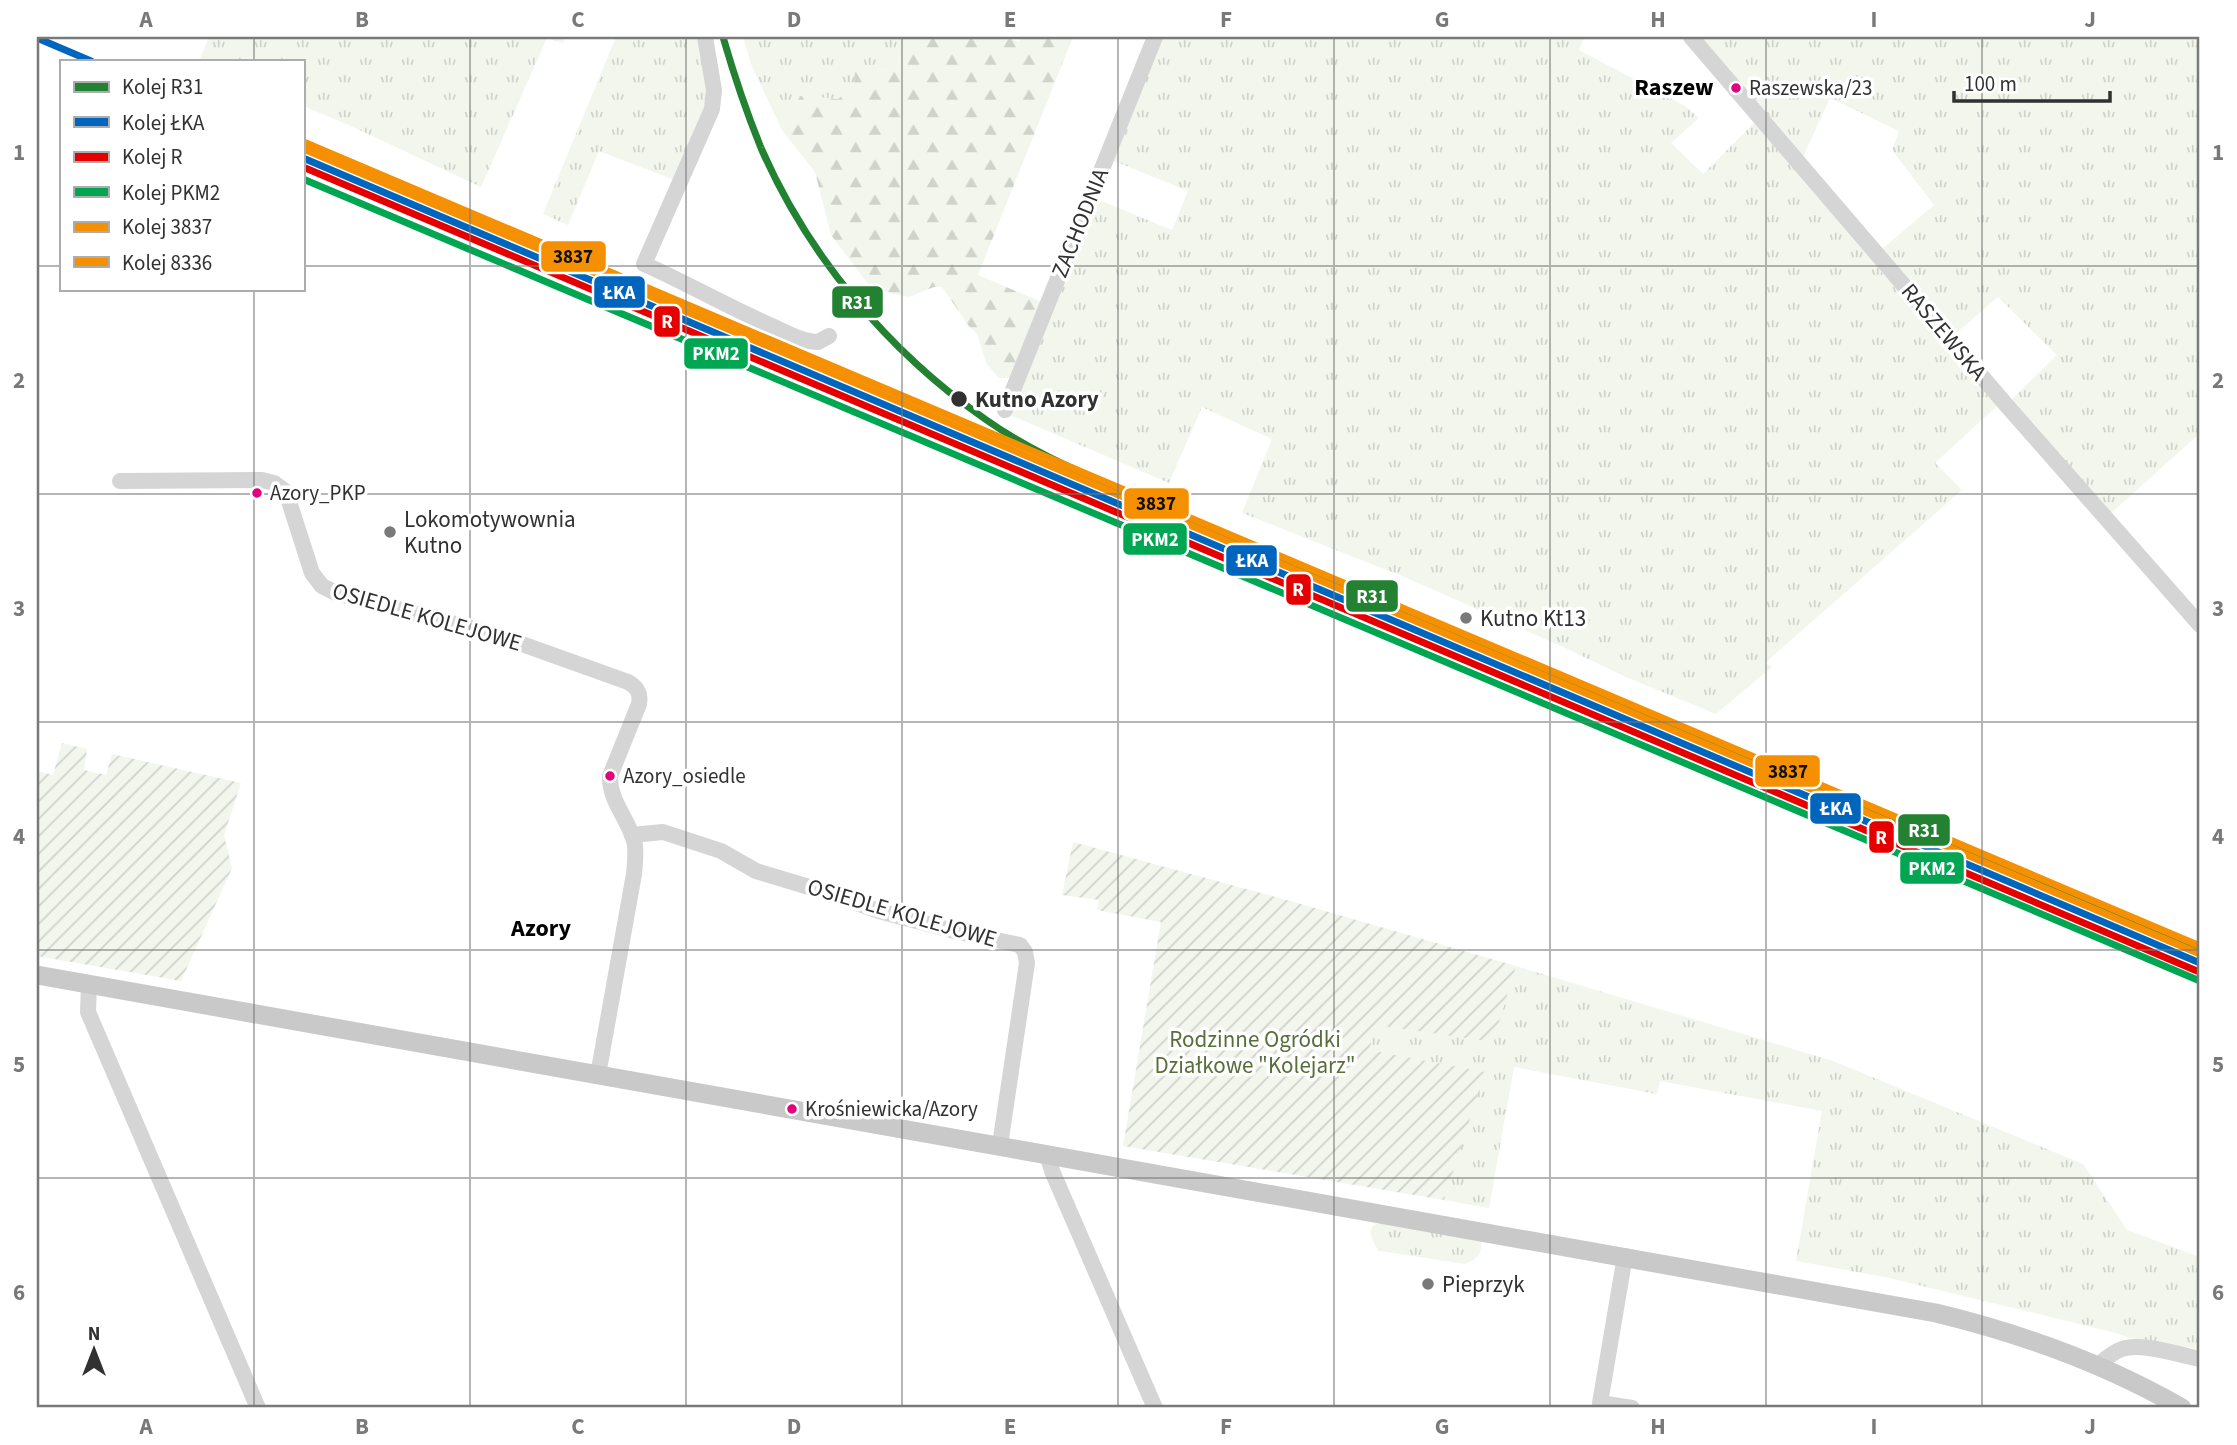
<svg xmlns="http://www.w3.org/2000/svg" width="2237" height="1445" font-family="'Source Sans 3',sans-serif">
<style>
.grass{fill:url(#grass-tufts)}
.forest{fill:url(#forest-firs)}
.garden{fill:url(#garden-furrows)}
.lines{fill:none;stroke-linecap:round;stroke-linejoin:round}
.minor{stroke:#d5d5d5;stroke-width:16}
.major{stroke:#c9c9c9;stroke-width:19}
.rail-1-casing{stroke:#fff;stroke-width:12}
.rail-2-casing{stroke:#fff;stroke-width:12}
.rail-3-casing{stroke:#fff;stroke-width:12}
.rail-4-casing{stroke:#fff;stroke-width:12}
.rail-5-casing{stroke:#fff;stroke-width:12}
.rail-6-casing{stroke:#fff;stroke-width:12}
.rail-1{stroke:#238132;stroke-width:7}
.rail-2{stroke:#0065bd;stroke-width:7}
.rail-3{stroke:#e50000;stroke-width:7}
.rail-4{stroke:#00a651;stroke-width:7}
.rail-5{stroke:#f59002;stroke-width:7}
.rail-6{stroke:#f59002;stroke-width:7}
.grid{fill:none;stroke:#797979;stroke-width:2;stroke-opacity:0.55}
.bus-dot{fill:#e5007d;stroke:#fff;stroke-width:2.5}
.stop-dot{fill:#313131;stroke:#fff;stroke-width:2.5}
.poi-dot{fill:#797979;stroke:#fff;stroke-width:2.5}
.labels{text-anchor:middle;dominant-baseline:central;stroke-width:7;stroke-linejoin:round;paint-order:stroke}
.bus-label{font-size:21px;fill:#313131;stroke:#fff;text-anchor:start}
.street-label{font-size:23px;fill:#313131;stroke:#fff}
.stop-label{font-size:23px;font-weight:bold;fill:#313131;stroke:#fff;text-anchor:start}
.poi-label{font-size:23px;fill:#313131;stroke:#fff;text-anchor:start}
.park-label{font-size:23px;fill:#586f3c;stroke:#fff}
.neighbourhood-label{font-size:24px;font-weight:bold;fill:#000;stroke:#fff}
.line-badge{stroke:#fff;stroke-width:2.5}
.badge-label{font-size:19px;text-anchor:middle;font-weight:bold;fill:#fff}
.pale-badge-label{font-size:19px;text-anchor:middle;font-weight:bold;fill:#111}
.neatline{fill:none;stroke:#797979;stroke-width:2.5}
.grid-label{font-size:23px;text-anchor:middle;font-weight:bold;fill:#797979}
</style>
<defs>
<pattern id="grass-tufts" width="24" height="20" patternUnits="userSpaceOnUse" patternTransform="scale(1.75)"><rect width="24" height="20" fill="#f2f6ed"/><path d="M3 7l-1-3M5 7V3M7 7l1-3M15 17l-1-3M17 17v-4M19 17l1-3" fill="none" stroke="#d0d3cc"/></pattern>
<pattern id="forest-firs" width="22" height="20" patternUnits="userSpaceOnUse" patternTransform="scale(1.75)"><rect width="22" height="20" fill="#f2f6ed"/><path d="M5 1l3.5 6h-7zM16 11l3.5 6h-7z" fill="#d0d3cc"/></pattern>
<pattern id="garden-furrows" width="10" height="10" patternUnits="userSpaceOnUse" patternTransform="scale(1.75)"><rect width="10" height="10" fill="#f2f6ed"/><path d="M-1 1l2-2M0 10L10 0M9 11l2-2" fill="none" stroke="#d0d3cc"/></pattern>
</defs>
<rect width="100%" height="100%" fill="#fff"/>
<g class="grass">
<polygon points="209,37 565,37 563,43 547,38 481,187 351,126 303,106 303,61 199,61"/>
<polygon points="616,37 697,37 711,87 709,106 677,181 599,151 568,225 543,214"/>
<polygon points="743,37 909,37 896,69 879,69 855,83 838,99 800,96 782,130 752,67"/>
<polygon points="1158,37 1584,37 1579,50 1685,106 1699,118 1671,143 1703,174 1756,121 1801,168 1878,268 1997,406 1935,463 1962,490 1765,663 1772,667 1716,714 1626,677 1561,646 1402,576 1242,513 1272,439 1202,407 1169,483 1008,414 1099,200 1172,230 1188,191 1109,159"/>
<polygon points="1701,37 2200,37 2200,433 2109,515 2009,402 2057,355 1998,297 1954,335 1882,249 1934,205 1892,150 1899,131 1830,98 1803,157"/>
<polygon points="1516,966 1833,1061 2083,1164 2127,1230 2200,1257 2200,1349 2137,1340 2112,1332 1885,1277 1796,1261 1822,1111 1660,1081 1657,1094 1514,1067 1489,1208 1444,1200 1484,1072 1368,1050 1375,1025 1493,1042"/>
<path d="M1381 1222 1481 1241C1483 1253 1476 1260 1465 1264L1380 1251 1376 1247 1370 1233 1373 1226Z"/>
</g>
<polygon class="forest" points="909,37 1006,37 1019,42 1022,37 1073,37 978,275 1044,303 1011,378 999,378 986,363 977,334 968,325 942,287 934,287 909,297 872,289 831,235 815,172 782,130 800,96 838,99 854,84 855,70 896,69"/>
<g class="garden">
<polygon points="62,743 87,749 84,770 106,775 112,754 241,783 224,835 232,868 181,981 37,956 37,771 53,775"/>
<polygon points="1073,842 1294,902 1516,966 1493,1042 1375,1025 1369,1050 1485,1072 1444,1200 1123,1146 1161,922 1097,910 1099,900 1062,895"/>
</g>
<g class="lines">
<g class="minor">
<path d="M705 37 714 90 712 109 644 264C687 283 728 307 772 326 786 332 802 342 818 342L829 336"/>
<polyline points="1691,37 2008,407 2200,625"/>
<polyline points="1005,410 1155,37"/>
<path d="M120 481 262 480 274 483 286 492 312 573 322 586 336 593 494 634 628 682C637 687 641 693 639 704L610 776C609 802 630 820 635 845 636 855 635 864 634 874L598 1075"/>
<polyline points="632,835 663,832 721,851 756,871 819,890 879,911 958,932 1020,945 1025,952 1027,963 1000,1145"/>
<polyline points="89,984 88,1012 258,1408"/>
<polyline points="1047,1154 1052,1171 1155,1408"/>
<polyline points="1625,1256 1600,1403 1632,1408"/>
<path d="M2098 1365C2105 1359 2113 1352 2122 1349 2140 1342 2180 1355 2200 1359"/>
</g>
<path class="major" d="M37 975 1936 1313C2023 1334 2104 1363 2182 1408"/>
<defs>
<path id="rail-1" d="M723 37C734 75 746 111 761 148 808 256 888 351 985 419 1024 447 1068 467 1112 486L2200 947"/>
<g id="rail-2">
<polyline points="37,38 91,61"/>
<polyline points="303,158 2200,963"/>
</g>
<polyline id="rail-3" points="303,167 2197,971"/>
<polyline id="rail-4" points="303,179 2200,981"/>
<polyline id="rail-5" points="306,143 2200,946"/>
<polyline id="rail-6" points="306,150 2200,954"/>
</defs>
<use href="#rail-1" class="rail-1-casing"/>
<use href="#rail-2" class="rail-2-casing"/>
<use href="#rail-3" class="rail-3-casing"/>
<use href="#rail-4" class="rail-4-casing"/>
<use href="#rail-5" class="rail-5-casing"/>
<use href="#rail-6" class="rail-6-casing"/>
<use href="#rail-1" class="rail-1"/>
<use href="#rail-2" class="rail-2"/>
<use href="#rail-3" class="rail-3"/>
<use href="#rail-4" class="rail-4"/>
<use href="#rail-5" class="rail-5"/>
<use href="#rail-6" class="rail-6"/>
</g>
<path class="grid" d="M254 37V61M470 37V1408M686 37V1408M902 37V1408M1118 37V1408M1334 37V1408M1550 37V1408M1766 37V1408M1982 37V1408M37 266H61M303 266H2200M254 289V1408M37 494H2200M37 722H2200M37 950H2200M37 1178H2200"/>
<g class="bus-dot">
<circle cx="1736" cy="88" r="6"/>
<circle cx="257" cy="493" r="6"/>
<circle cx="610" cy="776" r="6"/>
<circle cx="792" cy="1109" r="6"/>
</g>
<circle class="stop-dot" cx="959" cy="399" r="9"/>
<g class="poi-dot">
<circle cx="390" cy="532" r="7"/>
<circle cx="1466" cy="618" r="7"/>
<circle cx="1428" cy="1284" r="7"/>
</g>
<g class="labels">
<g class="bus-label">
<text x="1749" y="88">Raszewska/23</text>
<text x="270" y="493">Azory_PKP</text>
<text x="623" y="776">Azory_osiedle</text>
<text x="805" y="1109">Krośniewicka/Azory</text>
</g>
<g class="street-label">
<text transform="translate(1080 223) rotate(-68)">ZACHODNIA</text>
<text transform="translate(1944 332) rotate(50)">RASZEWSKA</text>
<text transform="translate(427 617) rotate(16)">OSIEDLE KOLEJOWE</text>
<text transform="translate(902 913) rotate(16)">OSIEDLE KOLEJOWE</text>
</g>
<g class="stop-label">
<text x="975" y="399">Kutno Azory</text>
</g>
<g class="poi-label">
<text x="404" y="519">Lokomotywownia<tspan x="404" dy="26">Kutno</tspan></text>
<text x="1480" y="618">Kutno Kt13</text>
<text x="1442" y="1284">Pieprzyk</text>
</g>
<g class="park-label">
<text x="1255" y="1039">Rodzinne Ogródki<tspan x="1255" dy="26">Działkowe "Kolejarz"</tspan></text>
</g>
<g class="neighbourhood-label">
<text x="1674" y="87">Raszew</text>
<text x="541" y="928">Azory</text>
</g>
</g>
<g class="line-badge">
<rect x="540" y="240" width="67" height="33" rx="7" fill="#f59002"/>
<rect x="593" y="275" width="53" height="34" rx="7" fill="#0065bd"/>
<rect x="831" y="285" width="53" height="34" rx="7" fill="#238132"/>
<rect x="653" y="305" width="28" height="33" rx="7" fill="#e50000"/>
<rect x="683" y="337" width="66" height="33" rx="7" fill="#00a651"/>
<rect x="1123" y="487" width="67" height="33" rx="7" fill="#f59002"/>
<rect x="1122" y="522" width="66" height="34" rx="7" fill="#00a651"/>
<rect x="1225" y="544" width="53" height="33" rx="7" fill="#0065bd"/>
<rect x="1285" y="573" width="27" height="33" rx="7" fill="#e50000"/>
<rect x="1345" y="579" width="54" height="34" rx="7" fill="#238132"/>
<rect x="1754" y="754" width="67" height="34" rx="7" fill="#f59002"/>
<rect x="1809" y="792" width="53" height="33" rx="7" fill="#0065bd"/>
<rect x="1897" y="813" width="54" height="34" rx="7" fill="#238132"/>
<rect x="1868" y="820" width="27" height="34" rx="7" fill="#e50000"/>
<rect x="1899" y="851" width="66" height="34" rx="7" fill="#00a651"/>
</g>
<g class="badge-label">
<text x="619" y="299">ŁKA</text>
<text x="857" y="309">R31</text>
<text x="667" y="328">R</text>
<text x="716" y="360">PKM2</text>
<text x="1155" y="546">PKM2</text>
<text x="1252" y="567">ŁKA</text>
<text x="1298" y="596">R</text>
<text x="1372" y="603">R31</text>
<text x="1836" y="815">ŁKA</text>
<text x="1924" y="837">R31</text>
<text x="1881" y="844">R</text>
<text x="1932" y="875">PKM2</text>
</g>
<g class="pale-badge-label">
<text x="573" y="263">3837</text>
<text x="1156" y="510">3837</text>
<text x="1788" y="778">3837</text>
</g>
<rect width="2237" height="1445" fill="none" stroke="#ffffff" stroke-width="77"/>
<rect x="60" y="60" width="245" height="231" fill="#ffffff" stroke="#adadad" stroke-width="2"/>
<rect x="74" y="82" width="35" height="10" fill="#238132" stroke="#adadad" stroke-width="2"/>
<text x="122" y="94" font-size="21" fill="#313131">Kolej R31</text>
<rect x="74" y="117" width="35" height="10" fill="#0065bd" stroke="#adadad" stroke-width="2"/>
<text x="122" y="130" font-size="21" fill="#313131">Kolej ŁKA</text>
<rect x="74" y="152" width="35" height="10" fill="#e50000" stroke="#adadad" stroke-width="2"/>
<text x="122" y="164" font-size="21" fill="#313131">Kolej R</text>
<rect x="74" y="187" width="35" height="10" fill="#00a651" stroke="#adadad" stroke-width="2"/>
<text x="122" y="200" font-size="21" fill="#313131">Kolej PKM2</text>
<rect x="74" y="222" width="35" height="10" fill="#f59002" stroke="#adadad" stroke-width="2"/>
<text x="122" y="234" font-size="21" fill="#313131">Kolej 3837</text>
<rect x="74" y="257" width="35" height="10" fill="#f59002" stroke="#adadad" stroke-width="2"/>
<text x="122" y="270" font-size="21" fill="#313131">Kolej 8336</text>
<g transform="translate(94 1350)" stroke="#ffffff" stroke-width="5" paint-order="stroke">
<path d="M0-5L12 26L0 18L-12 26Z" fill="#313131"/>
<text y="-10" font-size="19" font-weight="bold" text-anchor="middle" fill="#313131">N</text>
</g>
<path d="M1954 91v10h156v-10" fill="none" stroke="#313131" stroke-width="3.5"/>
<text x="1964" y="91" font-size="21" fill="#313131" stroke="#ffffff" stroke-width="5" paint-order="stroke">100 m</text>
<rect x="38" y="38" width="2160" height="1368" class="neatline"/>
<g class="grid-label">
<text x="146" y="27">A</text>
<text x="362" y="27">B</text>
<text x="578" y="27">C</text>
<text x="794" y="27">D</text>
<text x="1010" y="27">E</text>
<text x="1226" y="27">F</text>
<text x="1442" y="27">G</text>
<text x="1658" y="27">H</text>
<text x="1874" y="27">I</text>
<text x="2090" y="27">J</text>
<text x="19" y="160">1</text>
<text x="2218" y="160">1</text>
<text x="19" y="388">2</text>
<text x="2218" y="388">2</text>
<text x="19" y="616">3</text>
<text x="2218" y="616">3</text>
<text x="19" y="844">4</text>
<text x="2218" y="844">4</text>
<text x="19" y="1072">5</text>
<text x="2218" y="1072">5</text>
<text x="19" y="1300">6</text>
<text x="2218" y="1300">6</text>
<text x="146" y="1434">A</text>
<text x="362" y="1434">B</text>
<text x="578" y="1434">C</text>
<text x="794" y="1434">D</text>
<text x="1010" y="1434">E</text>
<text x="1226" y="1434">F</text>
<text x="1442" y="1434">G</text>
<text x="1658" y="1434">H</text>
<text x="1874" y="1434">I</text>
<text x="2090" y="1434">J</text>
</g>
</svg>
